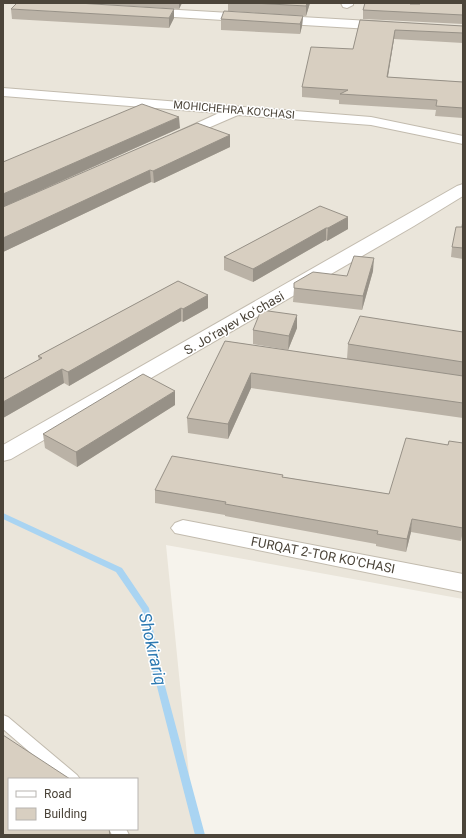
<svg xmlns="http://www.w3.org/2000/svg" width="466" height="838" font-family="Roboto,sans-serif">
<style>
.residential{fill:#eae5da;fill-rule:evenodd}
.lines{fill:none;stroke-linecap:round;stroke-linejoin:round}
.stream{fill:#a9d4f2;fill-rule:evenodd}
.service-casing{stroke:#c2bbae;stroke-width:2}
.minor-casing{stroke:#c2bbae;stroke-width:2}
.service{fill:#fff;fill-rule:evenodd}
.minor{fill:#fff;fill-rule:evenodd}
.wall{fill:#bab2a6}
.shaded-wall{fill:#979187}
.building{fill:#d8cfc1;stroke:#979187}
.labels{text-anchor:middle;dominant-baseline:central;stroke-width:3;stroke-linejoin:round;paint-order:stroke}
.far-street-label{font-size:11px;fill:#4b4439;stroke:#fff}
.street-label{font-size:13px;fill:#4b4439;stroke:#fff}
.near-water-label{font-size:17px;font-style:italic;fill:#2e7ab2;stroke:#fff}
</style>
<rect width="100%" height="100%" fill="#f6f3ec"/>
<path class="residential" d="M3 3H463V599L166 545 195 835H3ZM9 779H137V829H9Z"/>
<g class="lines">
<polygon class="stream" points="3,513 122,568 149,608 161,671 205,835 195,835 153,671 142,610 116,572 3,519"/>
<defs>
<g id="service">
<polygon points="3,715 8,717 77,775 80,779 61,779 3,729"/>
<polygon points="109,829 126,829 129,835 112,835"/>
</g>
<g id="minor">
<polygon points="341,3 353,3 353,5 347,8 343,7"/>
<polygon points="145,8 387,22 393,26 387,30 141,15 139,12"/>
<polygon points="3,88 371,117 463,136 463,144 371,125 238,115 178,141 173,140 171,137 173,134 219,113 3,96"/>
<polygon points="463,184 463,196 414,226 11,459 3,461 3,445 457,186"/>
<polygon points="183,520 463,574 463,592 175,533 171,528 175,523"/>
</g>
</defs>
<use href="#service" class="service-casing"/>
<use href="#minor" class="minor-casing"/>
<use href="#service" class="service"/>
<use href="#minor" class="minor"/>
</g>
<g class="wall">
<polygon points="80,3 182,3 179,9"/>
<polygon points="228,3 310,3 306,16 228,11"/>
<polygon points="463,3 463,24 363,19 363,10 410,4"/>
<polygon points="11,9 174,18 169,28 12,19"/>
<polygon points="303,16 302,26 300,34 221,30 221,19"/>
<polygon points="360,20 463,26 463,43 394,39 388,77 463,82 463,118 435,116 436,110 339,104 339,100 302,97 302,87 353,49"/>
<polygon points="180,128 11,204 230,135 230,147 154,183 151,182 3,252 3,162"/>
<polygon points="320,206 348,229 327,241 326,240 253,282 224,270 224,257"/>
<polygon points="463,220 463,259 451,257 452,247 462,227"/>
<polygon points="373,271 362,310 293,302 294,288"/>
<polygon points="178,281 208,308 183,322 181,321 69,386 64,383 3,418 3,379 39,360 38,356"/>
<polygon points="297,315 297,328 288,350 253,344 253,330"/>
<polygon points="463,332 463,418 251,388 228,439 188,433 187,418 225,341 347,359 348,344"/>
<polygon points="175,405 77,467 45,448 43,434"/>
<polygon points="449,441 463,531 461,541 411,532 406,552 376,546 376,544 225,516 225,515 155,503 155,490 283,477 389,494 448,445"/>
</g>
<g class="shaded-wall">
<polygon points="179,3 182,3 179,9"/>
<polygon points="307,3 310,3 306,16 306,6"/>
<polygon points="174,9 174,18 169,28 169,18"/>
<polygon points="303,16 302,26 300,34 300,24"/>
<polygon points="395,30 394,39 386,87 387,77"/>
<polygon points="179,117 180,128 3,207 3,194"/>
<polygon points="230,135 230,147 154,183 153,171"/>
<polygon points="150,170 151,182 3,252 3,238"/>
<polygon points="348,217 348,229 327,241 328,228"/>
<polygon points="326,228 326,240 253,282 253,269"/>
<polygon points="374,258 373,271 362,310 363,296"/>
<polygon points="208,295 208,308 183,322 183,309"/>
<polygon points="181,308 181,321 69,386 68,372"/>
<polygon points="297,315 297,328 288,350 289,336"/>
<polygon points="62,369 64,383 3,418 3,402"/>
<polygon points="251,373 251,388 228,439 228,424"/>
<polygon points="175,391 175,405 77,467 76,452"/>
<polygon points="412,519 411,532 406,552 407,539"/>
</g>
<g class="building">
<polygon points="17,3 78,3 174,9 169,18 11,9"/>
<polygon points="253,3 307,3 306,6"/>
<polygon points="365,3 410,3 410,4 420,4 420,3 463,3 463,15 363,10"/>
<polygon points="224,11 303,16 300,24 221,19"/>
<polygon points="360,20 463,26 463,33 395,30 387,77 463,82 463,108 436,106 437,100 340,94 348,90 302,87 311,47 353,49"/>
<polygon points="142,104 179,117 3,194 3,162"/>
<polygon points="197,123 230,135 153,171 150,170 3,238 3,207"/>
<polygon points="320,206 348,217 328,228 326,228 253,269 224,257"/>
<polygon points="463,220 463,248 452,247 456,227 462,227"/>
<polygon points="354,256 374,258 363,296 294,288 294,283 313,272 347,276"/>
<polygon points="178,281 208,295 183,309 181,308 68,372 62,369 3,402 3,379 42,358 38,356"/>
<polygon points="261,310 297,315 289,336 253,330"/>
<polygon points="360,316 463,332 463,362 348,344"/>
<polygon points="225,341 463,376 463,403 251,373 228,424 187,418"/>
<polygon points="143,374 175,391 76,452 43,434"/>
<polygon points="406,438 448,445 449,441 463,443 463,528 412,519 407,539 377,534 378,531 225,504 226,502 155,490 172,456 283,475 282,477 389,494"/>
<polygon points="3,735 70,779 9,779 9,829 109,829 110,835 3,835"/>
</g>
<g class="labels">
<g class="far-street-label">
<text transform="translate(234 110) rotate(5)">MOHICHEHRA KO'CHASI</text>
</g>
<g class="street-label">
<text transform="translate(234 323) rotate(-30)">S. Joʻrayev koʻchasi</text>
<text transform="translate(323 555) rotate(11)">FURQAT 2-TOR KO'CHASI</text>
</g>
<g class="near-water-label">
<text transform="translate(153 649) rotate(77)">Shokirariq</text>
</g>
</g>
<rect width="466" height="838" fill="none" stroke="#4b4439" stroke-width="8"/>
<rect x="8" y="778" width="130" height="52" fill="#ffffff" stroke="#b7b4b0"/>
<rect x="16" y="791" width="20" height="6" fill="#ffffff" stroke="#b7b4b0"/>
<text x="44" y="798" font-size="12" fill="#4b4439">Road</text>
<rect x="16" y="808" width="20" height="12" fill="#d8cfc1" stroke="#b7b4b0"/>
<text x="44" y="818" font-size="12" fill="#4b4439">Building</text>
</svg>
